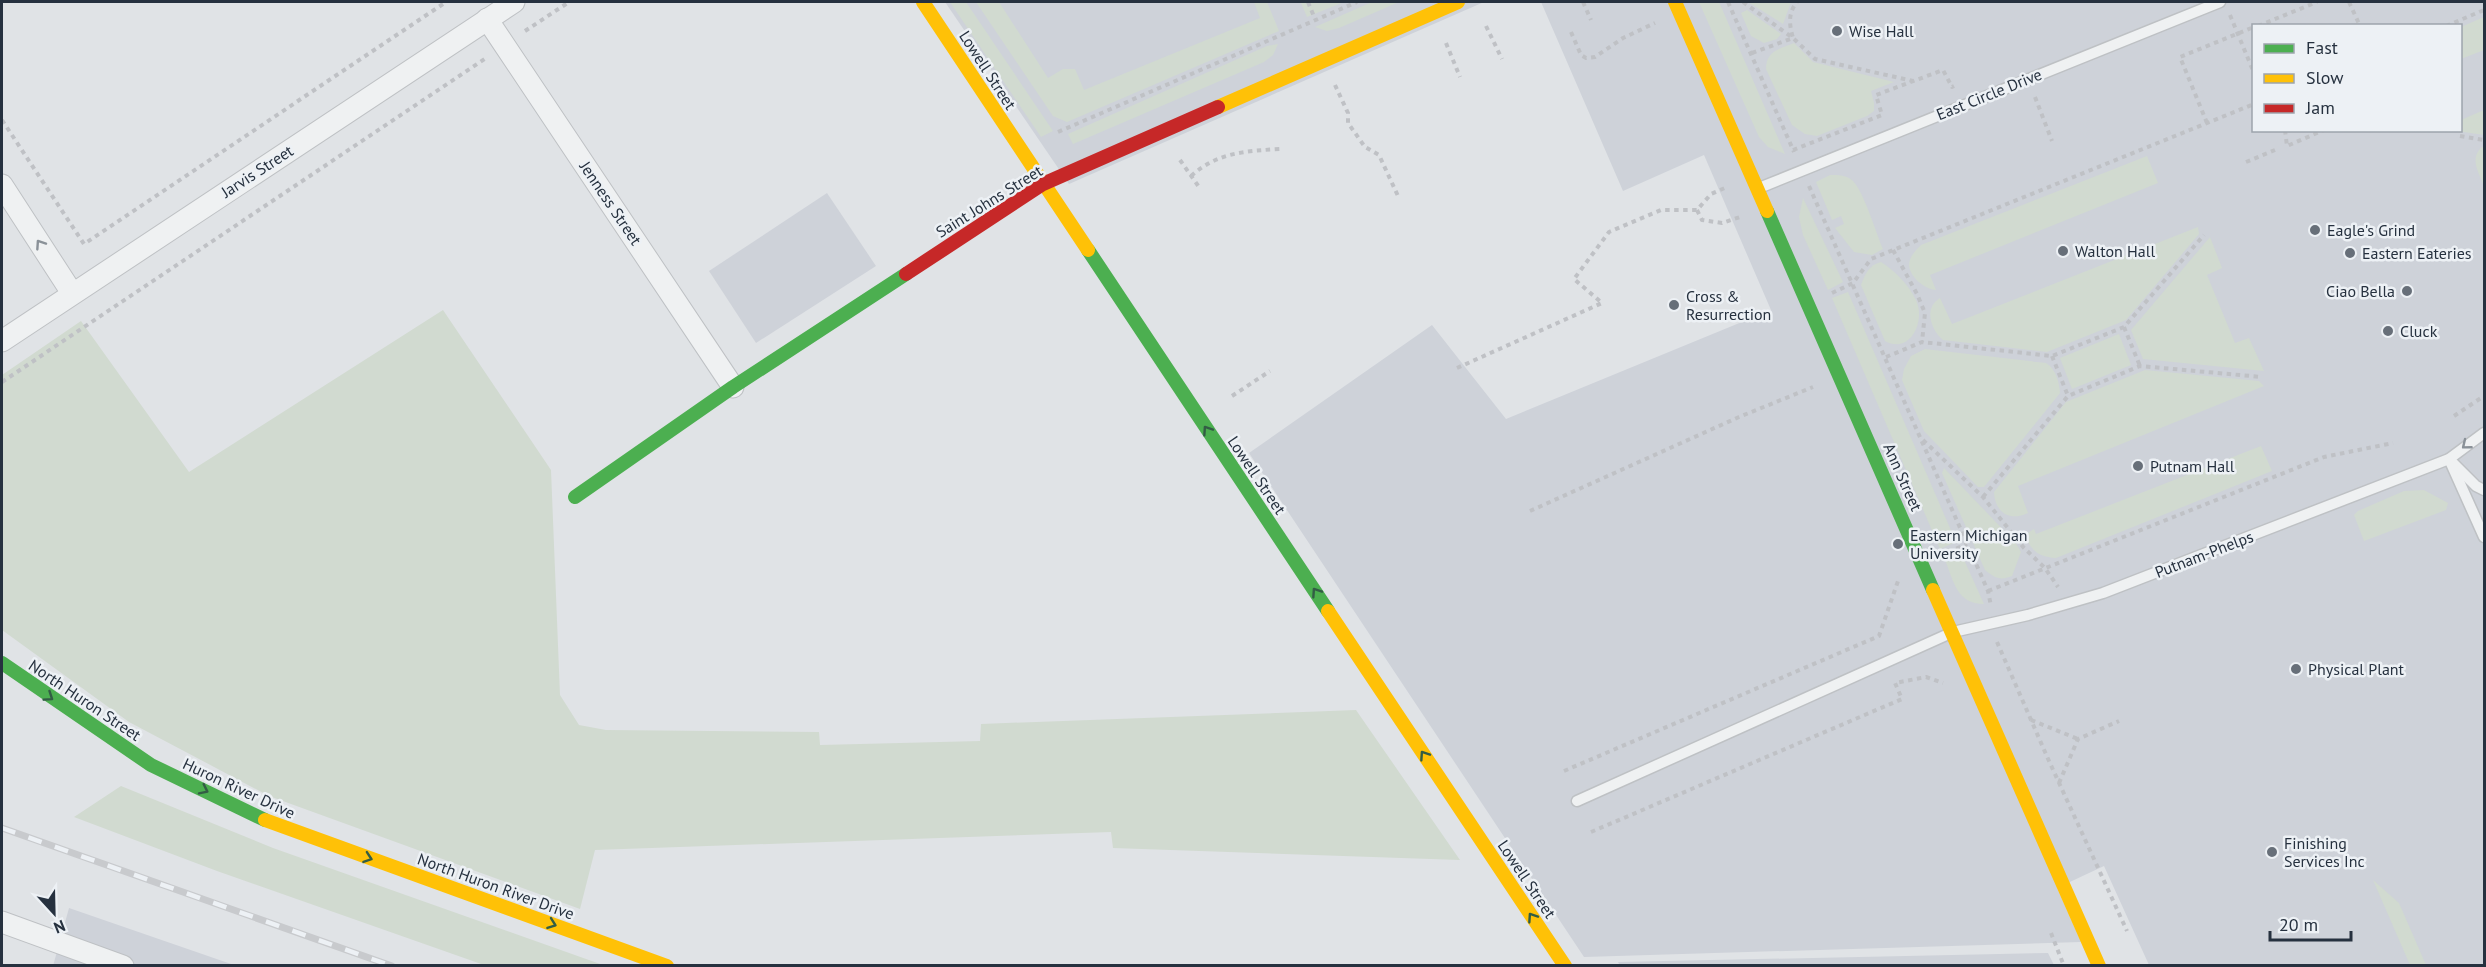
<svg xmlns="http://www.w3.org/2000/svg" width="2486" height="967" font-family="'PT Sans',sans-serif">
<style>
.built{fill:#ced2d9;fill-rule:evenodd}
.green{fill:#d1dad0}
.lines{fill:none;stroke-linecap:round;stroke-linejoin:round}
.lane-casing{stroke:#bec1c4;stroke-width:13}
.street-casing{stroke:#bec1c4;stroke-width:23}
.path{stroke:#bfc1c5;stroke-width:4;stroke-dasharray:4.5 4.5;stroke-linecap:butt}
.lane{stroke:#eff1f2;stroke-width:10}
.street{stroke:#eff1f2;stroke-width:21}
.fast{stroke:#4caf50;stroke-width:14}
.slow{stroke:#ffc107;stroke-width:14}
.jam{stroke:#c62828;stroke-width:14}
.rail-casing{stroke:#c8cacd;stroke-width:7}
.rail{stroke:#edf1f5;stroke-width:4.5;stroke-dasharray:14;stroke-linecap:butt}
.oneway{stroke:#8a9198}
.oneway2{stroke:#335d45}
.poi-dot{fill:#676f79;stroke:#edf1f5;stroke-width:2}
.labels{text-anchor:middle;dominant-baseline:central;stroke-width:5;stroke-linejoin:round;paint-order:stroke}
.poi-label{font-size:16px;fill:#26313f;stroke:#edf1f5;text-anchor:start}
.street-label{font-size:16px;fill:#26313f;stroke:#edf1f5}
</style>
<rect width="100%" height="100%" fill="#e0e3e6"/>
<g class="built">
<polygon points="945,2 1484,2 1069,184"/>
<path d="M1541 2H2484V965H2149L2104 866 2057 888 2081 942 1584 957 1249 453 1432 325 1506 419 1771 310 1704 155 1623 191ZM2254 26H2460V130H2254Z"/>
<polygon points="827,193 876,266 756,343 709,271"/>
<polygon points="69,908 234,965 53,966"/>
<polygon points="2048,953 2054,965 1620,966 1618,962"/>
</g>
<g class="green">
<polygon points="950,2 966,2 1053,131 1041,137"/>
<polygon points="976,2 999,2 1048,78 1063,69 1075,69 1084,90 1260,18 1254,2 1267,2 1279,31 1067,122 1053,116"/>
<polygon points="1304,2 1344,2 1307,17 1301,3"/>
<polygon points="1372,2 1399,2 1339,28 1327,31 1315,27"/>
<polygon points="1699,2 1719,2 1785,154 1768,147 1759,137"/>
<polygon points="1748,2 1791,2 1783,24"/>
<polygon points="1747,10 1781,34 1777,39 1764,43 1751,36 1741,13"/>
<polygon points="2484,17 2484,50 2461,59 2461,27"/>
<path d="M1794 43 1813 62 1894 82 1871 91 1874 103V111L1867 116 1817 136 1805 134 1792 125 1766 69C1766 51 1779 49 1794 43Z"/>
<polygon points="1278,44 1273,55 1264,62 1073,144 1068,134 1267,46"/>
<polygon points="2484,110 2484,135 2457,131 2460,130 2461,120"/>
<path d="M2482 147H2484V186C2479 172 2469 159 2482 147Z"/>
<path d="M2147 156 2158 183 1930 275 1936 290C1925 289 1910 278 1909 265 1909 257 1916 250 1921 245Z"/>
<path d="M1830 175C1838 175 1847 175 1853 181 1864 192 1876 233 1883 249L1872 255 1854 252 1835 228 1844 224 1841 216 1832 220 1816 182Z"/>
<polygon points="1803,198 1843,282 1828,290 1803,235 1799,217"/>
<path d="M2198 227 2199 234 2126 320 2047 352 1943 340C1931 330 1923 308 1940 298L1952 324Z"/>
<polygon points="2210,237 2222,268 2207,275 2235,343 2249,338 2264,371 2143,359 2131,330"/>
<path d="M1881 262C1895 271 1908 284 1916 300 1926 321 1910 355 1885 341L1861 285C1865 274 1869 265 1881 262Z"/>
<polygon points="1848,292 1956,542 1940,549 1832,298"/>
<polygon points="443,310 551,470 560,695 579,725 606,730 819,732 820,745 980,741 981,724 1356,710 1460,860 1113,848 1111,832 595,850 580,909 269,796 129,722 2,630 2,375 81,321 189,472"/>
<polygon points="2119,334 2131,365 2072,389 2060,358"/>
<path d="M1925 349 2046 363C2056 369 2059 382 2060 393L1984 487H1978L1924 431 1902 380 1904 369 1911 356Z"/>
<path d="M2145 370 2259 381 2264 386 2018 486 2028 513C2009 522 1995 512 1994 492L2066 402Z"/>
<path d="M2261 446 2272 471 2056 558C2039 557 2031 551 2025 535L2034 529 2036 534Z"/>
<path d="M1944 468 2015 542 2021 552 2012 576C2000 581 1995 578 1985 570L1942 473Z"/>
<polygon points="2424,490 2448,503 2446,510 2364,541 2354,515 2358,511 2404,491"/>
<path d="M1961 553 1984 604C1957 604 1954 582 1945 560Z"/>
<polygon points="121,786 273,848 603,965 484,965 217,871 74,817"/>
<polygon points="2373,880 2399,903 2426,965 2410,965"/>
</g>
<g class="lines">
<defs>
<g id="lane">
<polyline points="1759,188 2220,2"/>
<polyline points="2449,459 2484,537"/>
<polyline points="2453,463 2476,486 2484,490"/>
<polyline points="1577,801 1953,632 2028,615 2103,593 2449,459 2484,433"/>
</g>
<g id="street">
<polyline points="487,19 733,387"/>
<polyline points="2,185 72,293"/>
<polyline points="2,341 514,2"/>
<polyline points="2,922 123,966"/>
</g>
</defs>
<use href="#lane" class="lane-casing"/>
<use href="#street" class="street-casing"/>
<g class="path">
<polyline points="1308,2 1315,19"/>
<polyline points="1583,2 1591,20"/>
<polyline points="1728,2 1794,152"/>
<polyline points="1743,2 1793,38 1815,59 1913,81"/>
<polyline points="2349,2 2360,26"/>
<polyline points="2230,15 2254,73"/>
<polyline points="1486,26 1502,59"/>
<polyline points="2258,26 2317,2"/>
<polyline points="2446,26 2484,10"/>
<polyline points="525,31 569,2"/>
<polyline points="1571,32 1581,55 1586,58 1595,57 1623,38 1655,23"/>
<polyline points="1446,43 1460,77"/>
<path d="M1752 53 1793 38C1789 24 1788 13 1797 2"/>
<polyline points="1335,85 1348,113 1348,123 1365,147 1379,155 1398,196"/>
<polyline points="2035,97 2052,141"/>
<polyline points="2,120 84,244 446,2"/>
<polyline points="2207,123 2180,57 2254,27"/>
<polyline points="2285,130 2287,146 2324,130"/>
<polyline points="1058,132 1357,2"/>
<polyline points="2460,136 2484,140"/>
<polyline points="1793,150 1882,115 1876,95 1943,70 1952,87 1954,86"/>
<polyline points="1180,160 1199,187"/>
<polyline points="2246,162 2275,150"/>
<path d="M1191 176C1218 152 1246 151 1280 149"/>
<polyline points="1809,186 1988,591 1991,606"/>
<polyline points="1697,210 1702,220 1722,223 1740,217"/>
<polyline points="1893,250 1917,294 1925,313 1922,342"/>
<polyline points="1832,293 1853,283 1871,259 2254,104"/>
<polyline points="2124,327 2140,366"/>
<polyline points="2052,356 2068,396"/>
<polyline points="1886,357 1922,342 2052,356 2124,327 2204,235"/>
<polyline points="1457,368 1602,303 1574,279 1609,232 1661,210 1697,210 1711,194 1727,187"/>
<polyline points="2,382 486,58"/>
<polyline points="1232,396 1270,371"/>
<polyline points="2454,416 2484,396"/>
<polyline points="1923,440 1983,497 2024,548 2045,568 2058,587"/>
<polyline points="1983,497 2068,396 2140,366 2262,377"/>
<polyline points="1530,511 1739,417 1813,387"/>
<polyline points="1948,552 1967,544"/>
<polyline points="1988,591 2324,457 2393,443"/>
<polyline points="1997,642 2049,761 2127,931"/>
<polyline points="2031,720 2078,739"/>
<polyline points="1564,771 1879,636 1898,581"/>
<polyline points="2059,783 2078,739 2119,721"/>
<polyline points="1591,832 1902,699 1895,683 1926,677 1943,683"/>
<polyline points="2051,933 2064,966"/>
</g>
<use href="#lane" class="lane"/>
<use href="#street" class="street"/>
<g class="fast">
<polyline points="1767,211 1933,590"/>
<polyline points="1088,250 1328,611"/>
<polyline points="575,497 733,387 906,274"/>
<polyline points="2,663 151,765 265,820"/>
</g>
<g class="slow">
<polyline points="923,2 1088,250"/>
<polyline points="1675,2 1767,211"/>
<polyline points="1218,107 1458,2"/>
<polyline points="1933,590 2099,966"/>
<polyline points="1328,611 1565,966"/>
<polyline points="265,820 667,966"/>
</g>
<polyline class="jam" points="906,274 1043,184 1218,107"/>
<defs>
<polyline id="rail" points="2,828 392,966"/>
</defs>
<use href="#rail" class="rail-casing"/>
<use href="#rail" class="rail"/>
</g>
<defs><path id="oneway-chevron" d="M-2-3.5L2.5 0L-2 3.5" fill="none" stroke-width="1.6" stroke-linecap="round" stroke-linejoin="round" transform="scale(1.5)"/></defs>
<g class="oneway">
<use href="#oneway-chevron" transform="translate(40 244) rotate(-124)"/>
<use href="#oneway-chevron" transform="translate(2466 445) rotate(141)"/>
</g>
<g class="oneway2">
<use href="#oneway-chevron" transform="translate(1207 430) rotate(-124)"/>
<use href="#oneway-chevron" transform="translate(1316 592) rotate(-124)"/>
<use href="#oneway-chevron" transform="translate(49 697) rotate(34)"/>
<use href="#oneway-chevron" transform="translate(1424 755) rotate(-124)"/>
<use href="#oneway-chevron" transform="translate(204 790) rotate(26)"/>
<use href="#oneway-chevron" transform="translate(368 858) rotate(19)"/>
<use href="#oneway-chevron" transform="translate(1532 917) rotate(-124)"/>
<use href="#oneway-chevron" transform="translate(552 924) rotate(20)"/>
</g>
<g class="poi-dot">
<circle cx="1837" cy="31" r="6"/>
<circle cx="2315" cy="230" r="6"/>
<circle cx="2063" cy="251" r="6"/>
<circle cx="2350" cy="253" r="6"/>
<circle cx="2407" cy="291" r="6"/>
<circle cx="1674" cy="305" r="6"/>
<circle cx="2388" cy="331" r="6"/>
<circle cx="2138" cy="466" r="6"/>
<circle cx="1898" cy="544" r="6"/>
<circle cx="2296" cy="669" r="6"/>
<circle cx="2272" cy="852" r="6"/>
</g>
<g class="labels">
<g class="poi-label">
<text x="1849" y="31">Wise Hall</text>
<text x="2327" y="230">Eagle's Grind</text>
<text x="2075" y="251">Walton Hall</text>
<text x="2362" y="253">Eastern Eateries</text>
<text x="2395" y="291" text-anchor="end">Ciao Bella</text>
<text x="1686" y="296">Cross &amp;<tspan x="1686" dy="18">Resurrection</tspan></text>
<text x="2400" y="331">Cluck</text>
<text x="2150" y="466">Putnam Hall</text>
<text x="1910" y="535">Eastern Michigan<tspan x="1910" dy="18">University</tspan></text>
<text x="2308" y="669">Physical Plant</text>
<text x="2284" y="843">Finishing<tspan x="2284" dy="18">Services Inc</tspan></text>
</g>
<g class="street-label">
<text transform="translate(988 70) rotate(57)">Lowell Street</text>
<text transform="translate(1989 94) rotate(-22)">East Circle Drive</text>
<text transform="translate(257 171) rotate(-33)">Jarvis Street</text>
<text transform="translate(989 201) rotate(-32)">Saint Johns Street</text>
<text transform="translate(611 203) rotate(56)">Jenness Street</text>
<text transform="translate(1257 475) rotate(56)">Lowell Street</text>
<text transform="translate(1903 477) rotate(66)">Ann Street</text>
<text transform="translate(2204 554) rotate(-21)">Putnam-Phelps</text>
<text transform="translate(85 700) rotate(34)">North Huron Street</text>
<text transform="translate(239 788) rotate(25)">Huron River Drive</text>
<text transform="translate(1527 879) rotate(56)">Lowell Street</text>
<text transform="translate(496 886) rotate(20)">North Huron River Drive</text>
</g>
</g>
<rect width="2486" height="967" fill="none" stroke="#26313f" stroke-width="6"/>
<rect x="2252" y="24" width="210" height="108" fill="#edf1f5" stroke="#9da4ac" stroke-width="1.5"/>
<rect x="2264" y="44" width="30" height="9" fill="#4caf50" stroke="#9da4ac" stroke-width="1.5"/>
<text x="2306" y="54" font-size="18" fill="#26313f">Fast</text>
<rect x="2264" y="74" width="30" height="9" fill="#ffc107" stroke="#9da4ac" stroke-width="1.5"/>
<text x="2306" y="84" font-size="18" fill="#26313f">Slow</text>
<rect x="2264" y="104" width="30" height="9" fill="#c62828" stroke="#9da4ac" stroke-width="1.5"/>
<text x="2306" y="114" font-size="18" fill="#26313f">Jam</text>
<g transform="translate(54 913) rotate(158)" stroke="#edf1f5" stroke-width="4.5" paint-order="stroke">
<path d="M0-4.5L10 22L0 15L-10 22Z" fill="#26313f"/>
<text y="-9" font-size="16" font-weight="bold" text-anchor="middle" fill="#26313f">N</text>
</g>
<path d="M2270 931v9h81v-9" fill="none" stroke="#26313f" stroke-width="3"/>
<text x="2279" y="931" font-size="18" fill="#26313f" stroke="#edf1f5" stroke-width="4.5" paint-order="stroke">20 m</text>
</svg>
